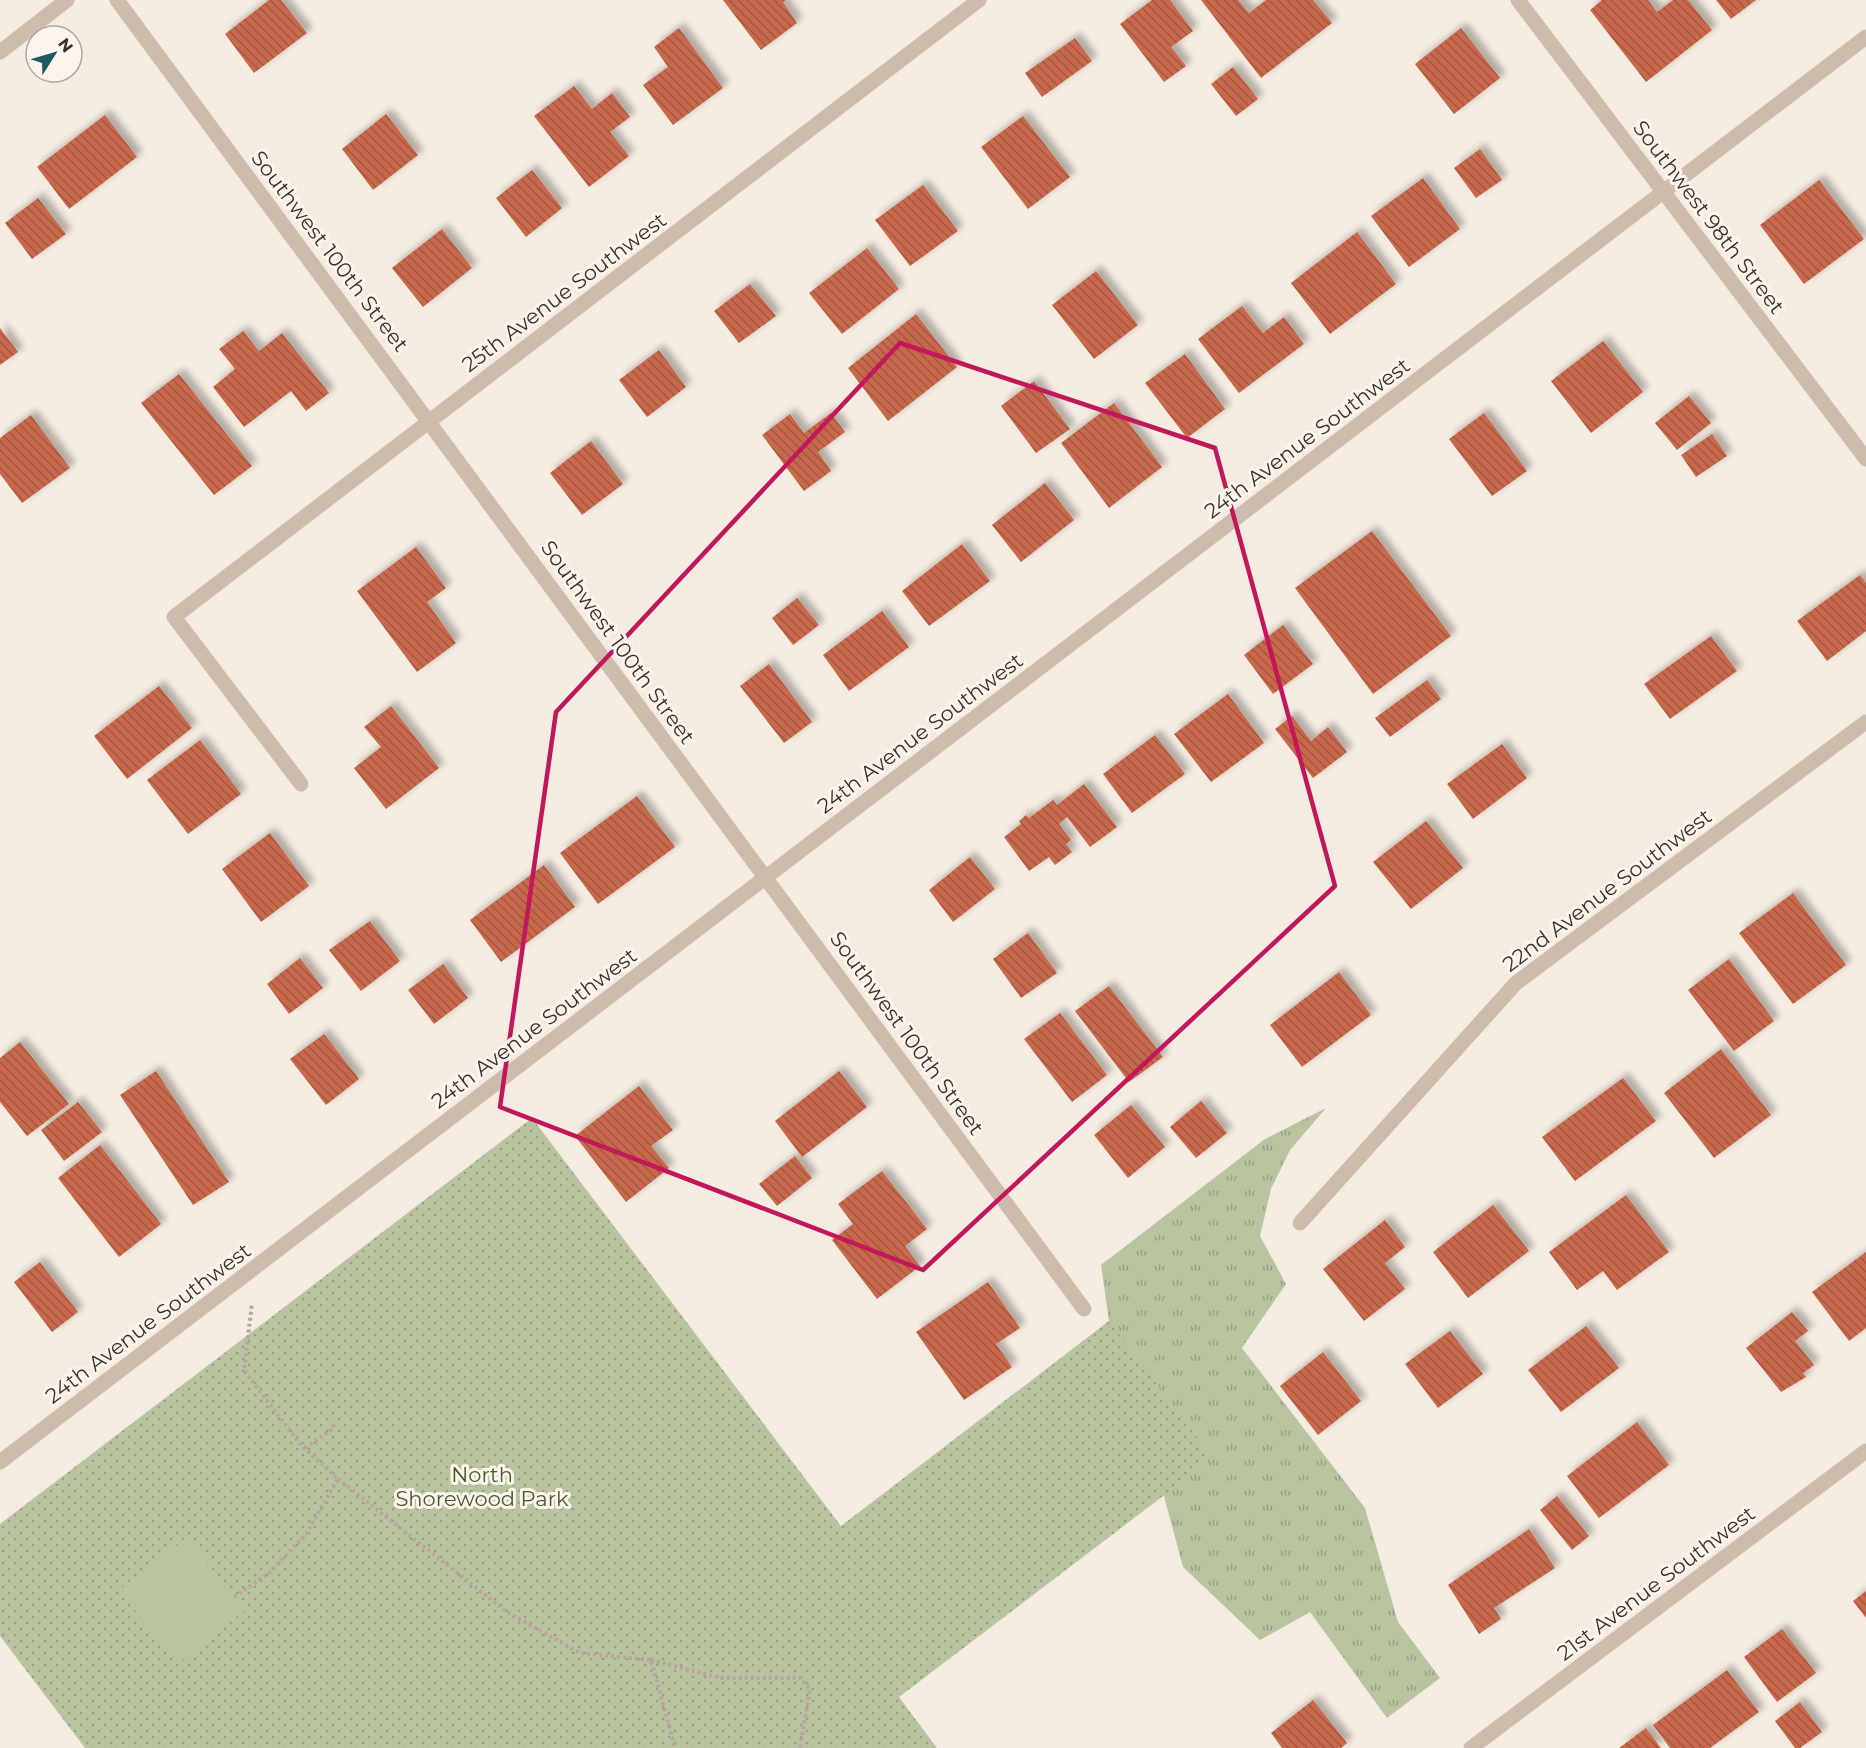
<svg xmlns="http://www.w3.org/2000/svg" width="1866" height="1748" font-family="Montserrat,sans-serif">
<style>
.grass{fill:url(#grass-tufts)}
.park{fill:url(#park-dots)}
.garden{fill:#b8c4a0}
.building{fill:url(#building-back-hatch);filter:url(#shadow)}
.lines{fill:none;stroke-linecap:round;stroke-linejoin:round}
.path{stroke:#b9a596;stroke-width:4;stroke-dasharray:3 3;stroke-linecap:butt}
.minor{stroke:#cdbbac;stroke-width:15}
.tertiary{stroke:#cdbbac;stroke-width:15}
.marked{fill:none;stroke:#c2185b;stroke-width:4.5;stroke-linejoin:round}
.labels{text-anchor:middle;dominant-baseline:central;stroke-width:6;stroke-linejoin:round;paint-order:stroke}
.street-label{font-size:21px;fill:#3b302b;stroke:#fbf5ee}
.park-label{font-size:21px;fill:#4a5a2e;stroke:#fbf5ee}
</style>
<defs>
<pattern id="grass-tufts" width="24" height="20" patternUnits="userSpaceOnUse" patternTransform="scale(1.5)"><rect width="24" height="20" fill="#b8c4a0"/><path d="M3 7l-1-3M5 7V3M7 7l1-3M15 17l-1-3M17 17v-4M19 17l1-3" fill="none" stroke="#97a083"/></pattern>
<pattern id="park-dots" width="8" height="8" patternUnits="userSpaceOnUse" patternTransform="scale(1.5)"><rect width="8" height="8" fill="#b8c4a0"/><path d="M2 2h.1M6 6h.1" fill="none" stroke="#97a083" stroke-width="1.8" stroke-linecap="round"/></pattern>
<pattern id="building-back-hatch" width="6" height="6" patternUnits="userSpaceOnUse" patternTransform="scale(1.5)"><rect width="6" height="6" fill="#c8694b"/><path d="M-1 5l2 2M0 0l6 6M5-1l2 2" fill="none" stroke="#a4573f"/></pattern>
<filter id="shadow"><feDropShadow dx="5.5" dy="-5.5" stdDeviation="3" flood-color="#0004"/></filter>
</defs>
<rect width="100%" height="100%" fill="#f4ebe1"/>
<polygon class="grass" points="1326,1108 1290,1150 1271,1189 1260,1236 1286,1284 1242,1348 1365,1508 1398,1622 1440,1678 1387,1718 1310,1612 1260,1640 1183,1567 1164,1496 1069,1352 1109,1321 1101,1265 1265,1139"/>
<polygon class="park" points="532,1118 841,1526 1109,1321 1213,1458 899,1697 937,1748 85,1748 0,1636 0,1524"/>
<polygon class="garden" points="187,1537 245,1610 177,1664 119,1590"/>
<g class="building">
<polygon points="269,0 281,0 307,33 254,73 225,34"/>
<polygon points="723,0 786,0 783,2 797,23 761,50"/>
<polygon points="1152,0 1170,0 1193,31 1171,47 1186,66 1164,82 1120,24"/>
<polygon points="1201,0 1238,0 1249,13 1266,0 1313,0 1332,23 1261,78"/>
<polygon points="1602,0 1648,0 1657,12 1673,0 1688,0 1712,30 1646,82 1590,10"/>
<polygon points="1716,0 1756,0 1731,19"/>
<polygon points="679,28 723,88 673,125 643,85 668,67 654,47"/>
<polygon points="1461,28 1500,78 1454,114 1415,64"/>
<polygon points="1075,38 1092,61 1042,97 1025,73"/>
<polygon points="1233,67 1258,99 1236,116 1211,84"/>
<polygon points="574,86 592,109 612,93 630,117 610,132 629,156 589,187 534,116"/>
<polygon points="386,114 418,155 373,190 342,149"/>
<polygon points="105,115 137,157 69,209 37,167"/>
<polygon points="1023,116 1070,177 1028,209 981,147"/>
<polygon points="1480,149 1502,180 1476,198 1454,168"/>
<polygon points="532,170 562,208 526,237 496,198"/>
<polygon points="1423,178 1460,229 1409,267 1371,216"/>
<polygon points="1819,180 1864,239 1804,284 1760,225"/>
<polygon points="923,185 958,231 910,266 875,220"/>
<polygon points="38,198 66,234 32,259 5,223"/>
<polygon points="442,229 472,268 423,307 392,268"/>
<polygon points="1357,232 1396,284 1330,334 1291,283"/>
<polygon points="867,248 899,289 842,334 809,293"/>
<polygon points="1096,271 1138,325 1094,359 1052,305"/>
<polygon points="750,284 776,316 739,343 714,311"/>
<polygon points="1242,306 1263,333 1284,317 1304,344 1239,393 1198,339"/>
<polygon points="916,314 957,367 888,421 848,368"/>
<polygon points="0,328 18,352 0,365"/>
<polygon points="243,331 259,351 282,333 329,393 306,411 291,391 244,427 213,387 235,369 219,349"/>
<polygon points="1603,341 1643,392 1591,433 1551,381"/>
<polygon points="659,350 686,387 647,417 619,380"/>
<polygon points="1185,354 1225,409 1187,438 1145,383"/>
<polygon points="179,374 252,466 214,495 141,403"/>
<polygon points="1034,381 1070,429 1036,453 1001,406"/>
<polygon points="1689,396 1711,423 1677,450 1655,423"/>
<polygon points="1114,403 1162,467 1109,508 1061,443"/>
<polygon points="831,413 845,432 818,452 831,471 804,491 762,435 790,414 804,433"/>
<polygon points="1484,413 1527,471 1492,496 1449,439"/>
<polygon points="31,415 70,468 22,503 0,474 0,438"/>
<polygon points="1712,434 1727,456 1696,477 1681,455"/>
<polygon points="591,441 623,484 582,515 550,473"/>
<polygon points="1045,483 1074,520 1021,562 992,525"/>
<polygon points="1372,531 1451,636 1373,694 1295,588"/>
<polygon points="962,544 990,581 929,626 902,591"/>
<polygon points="416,547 446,588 427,602 456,643 417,672 357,591"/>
<polygon points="1860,575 1866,583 1866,631 1827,661 1797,621"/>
<polygon points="797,598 819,625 793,645 772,618"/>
<polygon points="882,611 909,647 849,691 823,655"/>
<polygon points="1283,625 1313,664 1273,694 1244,655"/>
<polygon points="1711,636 1737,671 1670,719 1644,684"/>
<polygon points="769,664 812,722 784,743 740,686"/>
<polygon points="1427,680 1441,699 1390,737 1375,718"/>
<polygon points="159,686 192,728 127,779 94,736"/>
<polygon points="1228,694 1264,743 1211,782 1174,734"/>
<polygon points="391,706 439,768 386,809 354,768 381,747 364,727"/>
<polygon points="1292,716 1311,741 1328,727 1347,752 1313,778 1275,729"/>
<polygon points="1155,735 1185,774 1132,813 1103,774"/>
<polygon points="200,740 241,794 188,834 147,780"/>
<polygon points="1502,744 1527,778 1473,819 1447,784"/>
<polygon points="1084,784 1117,827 1090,847 1067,817 1059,824 1071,840 1066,844 1072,852 1055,865 1049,857 1029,871 1004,837 1021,824 1019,821 1026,815 1029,818 1053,800 1057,805"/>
<polygon points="637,796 675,847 598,904 560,853"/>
<polygon points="1426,821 1463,868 1411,909 1373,862"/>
<polygon points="270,833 309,886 261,922 222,869"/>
<polygon points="970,857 995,889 953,922 929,890"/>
<polygon points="544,865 575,907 501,962 470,920"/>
<polygon points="1793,893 1846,965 1793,1004 1739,933"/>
<polygon points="370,921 400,961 361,991 329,950"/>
<polygon points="1028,933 1057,973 1021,998 993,959"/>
<polygon points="300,958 323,988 289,1014 267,984"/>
<polygon points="1729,959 1774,1021 1734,1051 1688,990"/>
<polygon points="443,964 468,998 434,1024 408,990"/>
<polygon points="1339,972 1371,1015 1302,1067 1270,1025"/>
<polygon points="1109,986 1163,1057 1129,1082 1075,1011"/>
<polygon points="1060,1013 1107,1075 1072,1102 1024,1039"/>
<polygon points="324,1034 359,1079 326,1105 290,1059"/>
<polygon points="20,1042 69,1104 27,1136 0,1102 0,1058"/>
<polygon points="1721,1049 1771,1115 1714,1158 1664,1093"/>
<polygon points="156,1071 229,1182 193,1205 120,1095"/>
<polygon points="839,1071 867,1107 802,1157 775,1121"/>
<polygon points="1623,1078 1656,1121 1575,1181 1542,1137"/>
<polygon points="639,1086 673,1130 651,1146 669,1168 626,1202 575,1136"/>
<polygon points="1201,1101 1227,1133 1196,1158 1170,1127"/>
<polygon points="78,1102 102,1132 64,1161 41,1130"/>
<polygon points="1131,1105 1165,1147 1128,1178 1094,1135"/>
<polygon points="100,1145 161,1224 119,1257 58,1178"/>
<polygon points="795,1156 812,1178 777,1206 759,1184"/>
<polygon points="882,1171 927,1229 905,1246 920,1266 877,1299 832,1240 853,1224 838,1204"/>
<polygon points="1626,1195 1669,1252 1617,1290 1603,1271 1577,1290 1549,1252"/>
<polygon points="1493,1205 1529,1251 1468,1298 1433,1252"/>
<polygon points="1385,1220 1405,1247 1385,1263 1405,1289 1364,1321 1323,1269"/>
<polygon points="1866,1252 1866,1328 1849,1341 1812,1292"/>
<polygon points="40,1262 78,1312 52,1332 14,1282"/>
<polygon points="988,1282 1020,1328 996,1344 1012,1367 964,1400 916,1332"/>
<polygon points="1792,1312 1808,1331 1795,1341 1814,1365 1803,1373 1806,1377 1781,1392 1746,1348"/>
<polygon points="1586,1326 1619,1368 1561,1412 1528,1370"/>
<polygon points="1450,1331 1483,1374 1438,1408 1405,1364"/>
<polygon points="1323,1352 1361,1401 1318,1435 1280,1386"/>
<polygon points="1637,1422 1669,1465 1599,1518 1567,1476"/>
<polygon points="1557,1496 1589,1536 1572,1550 1540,1510"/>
<polygon points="1529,1529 1555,1568 1494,1608 1501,1619 1479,1634 1448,1585"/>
<polygon points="1866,1591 1866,1618 1853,1601"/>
<polygon points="1782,1629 1816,1673 1777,1702 1744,1657"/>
<polygon points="1727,1670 1759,1712 1710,1748 1670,1748 1653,1725"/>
<polygon points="1313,1700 1347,1743 1341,1748 1282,1748 1271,1733"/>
<polygon points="1800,1702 1822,1732 1800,1748 1795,1748 1775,1721"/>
<polygon points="1646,1728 1661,1748 1619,1748"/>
</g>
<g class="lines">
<g class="path">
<polyline points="305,1448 334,1428 333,1421"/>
<polyline points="338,1479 507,1612 580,1653 651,1660 675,1748"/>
<polyline points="234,1597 268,1574 306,1534 338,1479 300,1444 244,1370 252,1303"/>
<polyline points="651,1660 721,1678 801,1678 810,1690 800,1748"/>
</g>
<g class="minor">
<polyline points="117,0 1084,1309"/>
<polyline points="301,784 174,617 979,0"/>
<polyline points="1300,1223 1516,983 1866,722"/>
<polyline points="0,1462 1866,37"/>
<polyline points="1471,1748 1866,1451"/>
</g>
<g class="tertiary">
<polyline points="1518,0 1866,459"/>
<polyline points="0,52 67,0"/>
</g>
</g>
<path class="marked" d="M900 343 1215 448 1335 886 923 1270 500 1107 556 712Z"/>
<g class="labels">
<g class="street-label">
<text transform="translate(1709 217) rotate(53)">Southwest 98th Street</text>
<text transform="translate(330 251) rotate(53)">Southwest 100th Street</text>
<text transform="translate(564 292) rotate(-37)">25th Avenue Southwest</text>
<text transform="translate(1307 438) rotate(-37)">24th Avenue Southwest</text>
<text transform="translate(618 642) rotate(54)">Southwest 100th Street</text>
<text transform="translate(920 733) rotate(-37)">24th Avenue Southwest</text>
<text transform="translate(1607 890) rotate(-37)">22nd Avenue Southwest</text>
<text transform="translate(534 1028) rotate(-37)">24th Avenue Southwest</text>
<text transform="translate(907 1033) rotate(54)">Southwest 100th Street</text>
<text transform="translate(148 1323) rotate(-37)">24th Avenue Southwest</text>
<text transform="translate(1656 1583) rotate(-37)">21st Avenue Southwest</text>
</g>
<g class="park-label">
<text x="482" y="1474">North<tspan x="482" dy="24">Shorewood Park</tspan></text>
</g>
</g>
<g transform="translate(54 54) rotate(53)"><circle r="28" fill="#fbf5ee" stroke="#aea6a0" stroke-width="1.5"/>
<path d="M0-4.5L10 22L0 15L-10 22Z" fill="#1f5a5e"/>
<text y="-9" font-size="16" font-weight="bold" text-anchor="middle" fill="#3b302b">N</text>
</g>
</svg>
